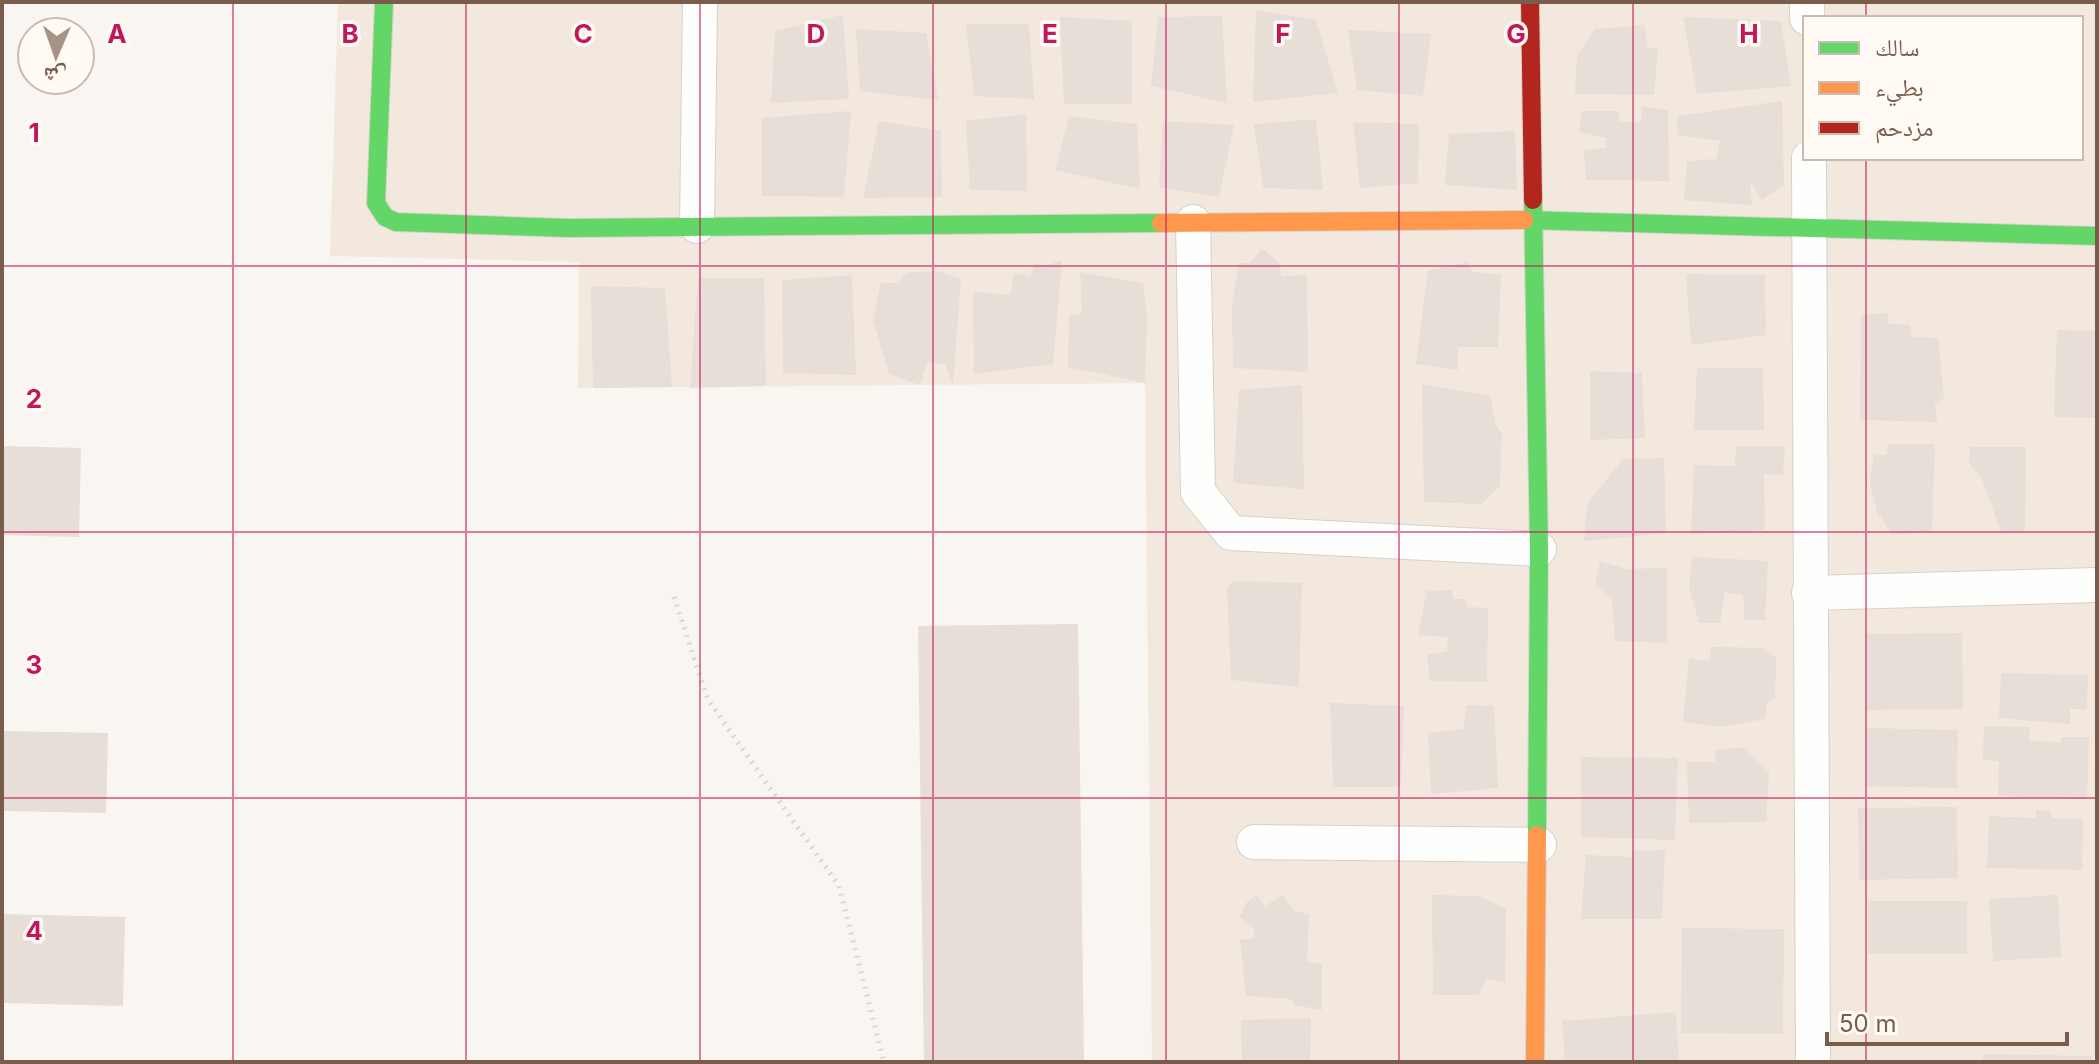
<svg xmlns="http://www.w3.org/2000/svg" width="2099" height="1064" font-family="Inter,'Noto Naskh Arabic',sans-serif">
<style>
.residential{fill:#f2e8de;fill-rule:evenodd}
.building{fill:#e6ded7}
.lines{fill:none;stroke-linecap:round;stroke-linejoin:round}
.street-casing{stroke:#d7d1cb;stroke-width:36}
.fast-casing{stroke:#d9d2cb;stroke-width:20}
.slow-casing{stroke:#d9d2cb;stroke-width:20}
.jam-casing{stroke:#d9d2cb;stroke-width:20}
.path{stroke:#dcd5d0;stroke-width:5;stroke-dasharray:2 6;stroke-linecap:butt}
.street{stroke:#fefefd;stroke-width:34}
.fast{stroke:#63d668;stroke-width:18}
.slow{stroke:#ff974d;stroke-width:18}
.jam{stroke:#b3261e;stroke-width:18}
.grid{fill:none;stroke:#c2185b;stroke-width:2;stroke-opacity:0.55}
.grid-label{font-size:26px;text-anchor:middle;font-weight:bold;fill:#c2185b;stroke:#fffaf3;stroke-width:7;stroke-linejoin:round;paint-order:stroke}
</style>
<rect width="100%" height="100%" fill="#f9f5f0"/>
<path class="residential" d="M338 2H2097V1062H1152L1145 383 578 388 579 262 330 256ZM1805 18H2081V158H1805Z"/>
<g class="building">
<polygon points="1256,10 1316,20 1338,93 1253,102"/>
<polygon points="843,15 849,99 771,103 775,31"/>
<polygon points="1222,16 1227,103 1151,86 1158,17"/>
<polygon points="1060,17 1132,21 1132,104 1064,104"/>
<polygon points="1683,17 1781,21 1791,86 1697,94"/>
<polygon points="966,24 1029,24 1034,99 974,96"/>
<polygon points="1644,25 1648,49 1658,47 1654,95 1575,94 1577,56 1595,29"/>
<polygon points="856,29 926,33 938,100 860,91"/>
<polygon points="1348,30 1431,34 1423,96 1357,90"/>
<polygon points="1782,101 1784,185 1762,200 1750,181 1752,205 1684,200 1687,161 1716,159 1720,141 1678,135 1677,116"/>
<polygon points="1642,106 1668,110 1669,181 1586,180 1584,150 1607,148 1606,138 1579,132 1582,111 1619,111 1619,121 1641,123"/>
<polygon points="851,111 844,197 762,196 762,118"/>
<polygon points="1026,114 1027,191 970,190 966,121"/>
<polygon points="1069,116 1137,124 1140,189 1055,170"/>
<polygon points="1316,119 1323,190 1263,188 1254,124"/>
<polygon points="879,121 941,131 942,197 863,198"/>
<polygon points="1163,121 1234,125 1219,197 1159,187"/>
<polygon points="1353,122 1419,124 1418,183 1360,188"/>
<polygon points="1515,131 1517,190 1445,185 1449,134"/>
<polygon points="1262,248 1280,264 1281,276 1307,275 1308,372 1233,368 1232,305 1239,263 1250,263"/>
<polygon points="1062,260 1053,364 974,374 973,292 1011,295 1013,273 1030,276 1034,264 1048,265"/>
<polygon points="1468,262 1472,272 1501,275 1498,347 1458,347 1458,370 1416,364 1428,271"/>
<polygon points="937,271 961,279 953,385 945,364 927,362 920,385 889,374 873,320 881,283 897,283 907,273"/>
<polygon points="1080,272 1143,283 1147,317 1145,383 1068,367 1069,316 1082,313"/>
<polygon points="1686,274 1765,275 1766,335 1691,345"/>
<polygon points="852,275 856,375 783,373 782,280"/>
<polygon points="698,278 764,278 766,386 690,388"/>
<polygon points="591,286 665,288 672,387 593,388"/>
<polygon points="1887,313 1889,324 1910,325 1912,337 1938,338 1944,398 1935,403 1937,422 1860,420 1861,315"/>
<polygon points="2057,330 2097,331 2097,418 2054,417"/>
<polygon points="1697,368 1763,368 1764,430 1694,430"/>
<polygon points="1590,371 1642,373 1645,438 1590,440"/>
<polygon points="1422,384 1490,396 1496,425 1502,433 1500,486 1482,504 1424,502"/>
<polygon points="1302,385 1304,489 1233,483 1239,390"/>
<polygon points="1888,444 1935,444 1932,531 1893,535 1877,512 1870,482 1874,454 1887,455"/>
<polygon points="2,446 81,448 79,537 2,535"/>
<polygon points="1736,446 1785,446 1783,475 1764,474 1765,530 1691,534 1694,465 1735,466"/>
<polygon points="1970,447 2026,447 2025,531 2001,531 1982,479 1969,463"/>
<polygon points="1664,458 1666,533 1584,541 1587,504 1623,459"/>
<polygon points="1692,557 1768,561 1765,620 1745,620 1743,596 1725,592 1720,623 1699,623 1689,587"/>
<polygon points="1600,561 1625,569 1667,568 1667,643 1615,641 1612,598 1595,585"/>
<polygon points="1234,581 1302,583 1299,687 1231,680 1227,587"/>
<polygon points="1452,590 1453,599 1465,599 1468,607 1488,608 1487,682 1430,681 1427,655 1447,651 1448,637 1418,635 1427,591"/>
<polygon points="1078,624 1084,1062 924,1062 918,626"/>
<polygon points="1962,633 1963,709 1865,710 1865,634"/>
<polygon points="1711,647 1764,648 1776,658 1775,699 1767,702 1765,719 1720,727 1683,722 1689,659 1710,661"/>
<polygon points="2001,673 2088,675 2087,709 2070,709 2070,724 1999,718"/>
<polygon points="1330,703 1404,706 1401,787 1333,787"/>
<polygon points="1467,705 1494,706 1498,788 1431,794 1428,733 1463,729"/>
<polygon points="1984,726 2030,727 2029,741 2061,742 2061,737 2089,737 2087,799 1998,796 1999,761 1983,760"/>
<polygon points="1867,728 1958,730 1957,788 1865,786"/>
<polygon points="2,731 108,733 106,813 2,811"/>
<polygon points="1742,747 1769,772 1766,822 1689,823 1687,762 1715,762 1715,751"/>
<polygon points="1581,757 1678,758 1675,840 1581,837"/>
<polygon points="1957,807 1958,878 1859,880 1858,808"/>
<polygon points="2036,810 2051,811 2051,818 2083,819 2082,870 1987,868 1989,816 2036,818"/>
<polygon points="1665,850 1662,919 1581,919 1586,855 1632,857 1632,851"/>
<polygon points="1256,895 1265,906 1282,895 1295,911 1309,914 1307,962 1322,964 1322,1010 1294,1005 1291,999 1246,996 1240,940 1255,938 1253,927 1240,917 1246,903"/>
<polygon points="1432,895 1479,896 1506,909 1505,982 1486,979 1479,995 1433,995"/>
<polygon points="2058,895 2061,957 1993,961 1989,899"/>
<rect x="1868" y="901" width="99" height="53"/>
<polygon points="2,914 125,917 123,1006 2,1003"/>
<polygon points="1682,928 1784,929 1783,1034 1681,1033"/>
<polygon points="1676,1012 1679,1062 1565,1062 1562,1021"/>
<polygon points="1311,1018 1310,1062 1242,1062 1241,1020"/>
<polygon points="1983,1054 2092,1056 2092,1062 1983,1062"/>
</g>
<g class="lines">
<defs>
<g id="street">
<polyline points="1807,2 1807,18"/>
<polyline points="1809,158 1813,1062"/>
<polyline points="1193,222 1198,492 1231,533 1539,549"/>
<polyline points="697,226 700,2"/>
<polyline points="1809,593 2097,585"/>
<polyline points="1254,842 1539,845"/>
</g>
<g id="fast">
<polyline points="384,2 376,203 385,217 396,222 569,228 1161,223"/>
<polyline points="1533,200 1539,549 1537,835"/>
<polyline points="1524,220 2097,236"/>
</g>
<g id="slow">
<polyline points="1161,223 1524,220"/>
<polyline points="1535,1062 1537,835"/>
</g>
<polyline id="jam" points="1530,2 1533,200"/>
</defs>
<use href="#street" class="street-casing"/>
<use href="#fast" class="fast-casing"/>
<use href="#slow" class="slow-casing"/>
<use href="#jam" class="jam-casing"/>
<polyline class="path" points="674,597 708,700 839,886 884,1062"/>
<use href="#street" class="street"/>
<use href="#fast" class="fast"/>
<use href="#slow" class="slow"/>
<use href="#jam" class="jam"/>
</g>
<path class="grid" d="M233 2V1062M466 2V1062M700 2V1062M933 2V1062M1166 2V1062M1399 2V1062M1633 2V1062M1866 2V18M1866 158V1062M2 266H2097M2 532H2097M2 798H2097"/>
<g class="grid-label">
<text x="117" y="43">A</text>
<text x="350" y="43">B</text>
<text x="583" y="43">C</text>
<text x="816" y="43">D</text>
<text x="1050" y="43">E</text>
<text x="1283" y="43">F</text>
<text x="1516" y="43">G</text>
<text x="1749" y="43">H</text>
<text x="34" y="142">1</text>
<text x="34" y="408">2</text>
<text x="34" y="674">3</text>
<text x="34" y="940">4</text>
</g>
<rect width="2099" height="1064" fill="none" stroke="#7a5c4d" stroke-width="8"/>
<rect x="1803" y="16" width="280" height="144" fill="#fffaf3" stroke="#cabbb1" stroke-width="2"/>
<rect x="1819" y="42" width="40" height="12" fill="#63d668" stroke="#cabbb1" stroke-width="2"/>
<text x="1875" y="56" font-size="24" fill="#7a5c4d">سالك</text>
<rect x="1819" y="82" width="40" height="12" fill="#ff974d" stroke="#cabbb1" stroke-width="2"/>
<text x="1875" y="96" font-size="24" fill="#7a5c4d">بطيء</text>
<rect x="1819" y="122" width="40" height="12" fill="#b3261e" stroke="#cabbb1" stroke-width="2"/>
<text x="1875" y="136" font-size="24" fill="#7a5c4d">مزدحم</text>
<g transform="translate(56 56) rotate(182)"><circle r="38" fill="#fffaf3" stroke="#cabbb1" stroke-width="2"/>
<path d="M0-6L14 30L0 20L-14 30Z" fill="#a69286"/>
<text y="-12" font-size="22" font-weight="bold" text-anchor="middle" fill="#7a5c4d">ش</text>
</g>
<path d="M1827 1032v12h240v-12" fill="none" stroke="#7a5c4d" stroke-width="4"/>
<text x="1839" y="1032" font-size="24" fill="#7a5c4d" stroke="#fffaf3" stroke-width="6" paint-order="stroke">50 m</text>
</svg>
